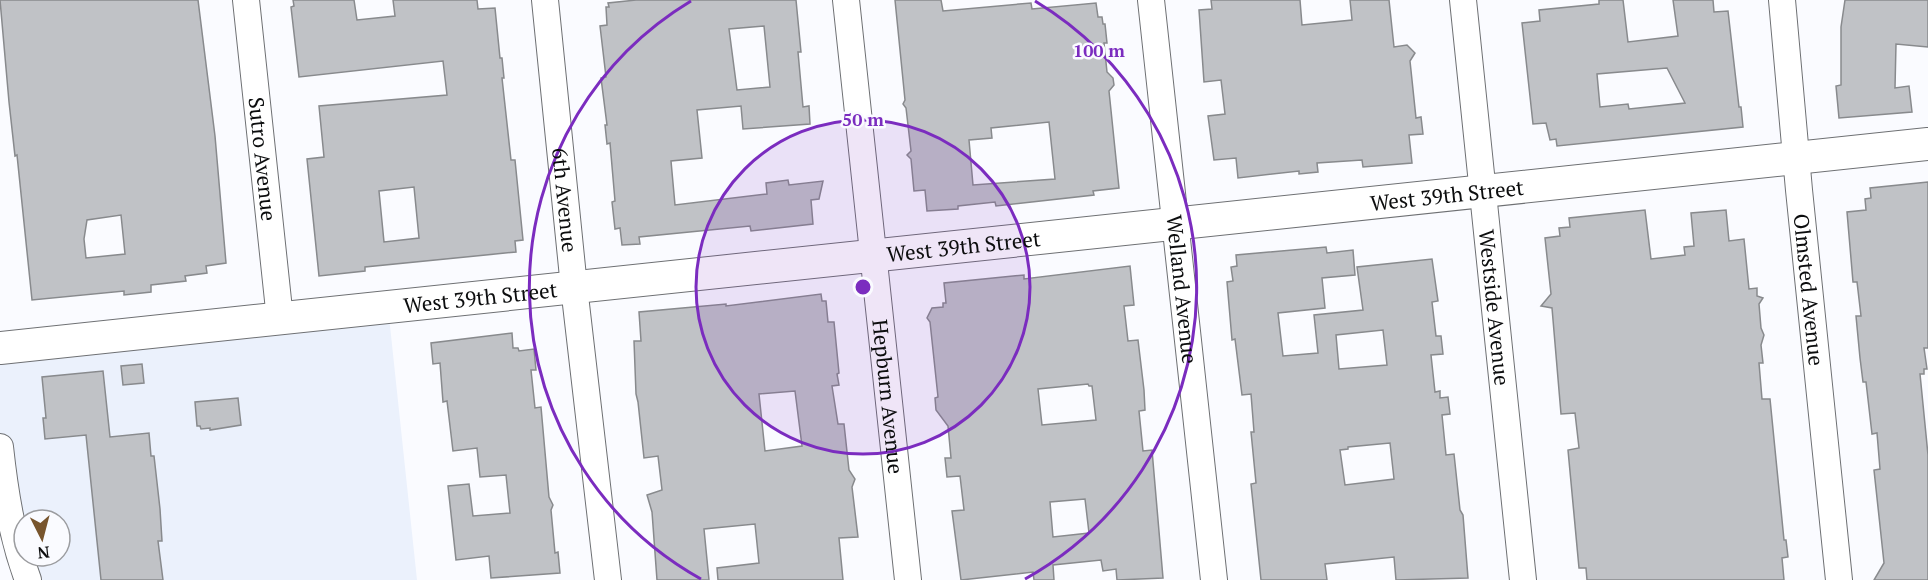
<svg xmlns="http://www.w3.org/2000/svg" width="1928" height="580" font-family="'PT Serif',serif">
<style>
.built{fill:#ebf1fc;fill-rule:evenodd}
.building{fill:#c0c2c6;stroke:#888a8d;stroke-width:1.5;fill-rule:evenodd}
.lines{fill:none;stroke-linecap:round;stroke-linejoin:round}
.minor-casing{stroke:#6e7073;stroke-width:28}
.tertiary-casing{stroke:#6e7073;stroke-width:34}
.minor{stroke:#fff;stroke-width:26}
.tertiary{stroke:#fff;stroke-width:32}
.ring{fill:none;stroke:#7b2cbf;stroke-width:3}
.labels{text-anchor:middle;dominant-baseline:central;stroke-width:5;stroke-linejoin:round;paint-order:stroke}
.street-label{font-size:21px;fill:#0c0d0e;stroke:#fafbff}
.centre{fill:#7b2cbf;stroke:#fafbff;stroke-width:3}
.ring-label{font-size:18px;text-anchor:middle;font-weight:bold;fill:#7b2cbf;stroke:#fafbff;stroke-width:5;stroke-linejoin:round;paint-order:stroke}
</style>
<rect width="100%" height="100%" fill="#fafbff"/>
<path class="built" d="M388 307 417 580H28L0 447V348ZM24 520H60V556H24Z"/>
<g class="building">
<path d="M0 0H198L215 136 226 263 206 266 207 273 185 276 186 281 151 285V292L124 295V291L32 300 17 155 15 156 9 102ZM121 215 125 254 86 258 84 239 87 220Z"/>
<path d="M293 0H354L357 20 395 16 393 0H477L478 9 495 8 500 58H502L504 78H502L511 160H515L523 240 515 241 516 252 365 267V271L319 276 307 159 324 157 319 106 447 95 443 61 299 77 291 7 294 6ZM414 187 419 238 384 242 379 191Z"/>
<path d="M636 0H796L801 52H798L803 107 809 106 810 124 743 129 741 106 697 110 702 158 671 161 675 205 767 194 766 183 788 180 789 185 823 181 819 199 811 200 813 224 751 231 750 226 639 237 640 244 622 245 620 228 615 229 612 202 615 201 610 143 607 144 605 125H607L601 78 606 77 600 26 607 25 606 7H609L608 3ZM764 26 770 87 737 90 729 29Z"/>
<path d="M895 0H941L943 11 1031 3 1032 9 1096 3 1098 17H1102L1103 24H1105L1107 43H1104L1107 72 1113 78 1114 85 1109 91 1119 188 1093 191 1094 195 996 206 995 202 958 206V209L927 211 925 190 914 191 911 159 907 155 911 151 906 108 903 104 905 100ZM1049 122 1055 179 973 185 969 140 992 138 991 128Z"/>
<polygon points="1211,0 1300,0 1302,25 1352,20 1350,0 1389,0 1394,47 1407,45 1415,53 1410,61 1416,118 1421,117 1423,134 1409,135 1412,163 1363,167 1362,160 1317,163 1318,172 1299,174 1299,171 1238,178 1236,158 1214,160 1208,116 1225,114 1221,80 1204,82 1199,10 1212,9"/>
<path d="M1599 0H1623L1628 42 1678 36 1673 0H1713L1714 12 1728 11 1739 107H1741L1743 127 1557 146 1556 139 1550 140 1546 123 1533 124 1522 23 1540 21 1539 10 1599 4ZM1667 68 1685 103 1629 109 1628 104 1600 107 1597 74Z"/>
<polygon points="1845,0 1928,0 1928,47 1896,44 1895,88 1909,86 1912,112 1839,118 1836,86 1841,85 1841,27"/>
<polygon points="1928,182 1928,348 1924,348 1927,369 1924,369 1924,374 1920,374 1928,455 1928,580 1874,580 1884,563 1874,470 1880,469 1877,433 1872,434 1866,382 1863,382 1860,358 1856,316 1861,316 1857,282 1853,282 1847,212 1866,210 1865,199 1871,198 1870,188"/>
<polygon points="1645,210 1651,259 1685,255 1684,247 1694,246 1691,213 1726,210 1729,241 1744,239 1749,289 1757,288 1757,296 1763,298 1759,304 1761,328 1764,335 1761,345 1763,363 1759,363 1762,399 1770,399 1784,540 1786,540 1788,557 1782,558 1784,580 1587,580 1586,568 1579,568 1568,450 1579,448 1575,413 1561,414 1552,308 1541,306 1551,294 1545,238 1560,236 1559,228 1570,227 1569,218"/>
<path d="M1326 247 1327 253 1353 250 1355 275 1322 278 1325 308 1278 313 1283 356 1318 353 1314 315 1363 310 1357 267 1432 259 1438 301 1432 302 1436 336H1441L1443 354 1431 355 1435 392 1440 391V398L1448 397 1450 414 1442 415 1446 455 1454 454 1460 510 1463 515 1468 578 1396 580 1394 557 1325 564 1327 580H1261L1251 484 1256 483 1251 432H1254L1251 394 1242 395 1235 339 1232 340 1227 282 1233 281 1231 267 1237 266 1236 255ZM1383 330 1387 365 1339 369 1336 335ZM1390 443 1394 479 1345 485 1340 450 1348 449V447Z"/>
<path d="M1130 266 1134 305 1124 306 1128 341 1138 340 1144 390 1145 410 1139 411 1143 451 1152 450 1163 578 1117 580 1116 569 1103 571 1101 560 1053 565 1054 580H1034L1033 572 961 580 952 511 964 510 960 476 947 477 945 458H951L948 426 936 410 935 398 938 397 930 322 927 318 932 308 943 307V303H946L944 283 1024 275V279ZM1088 384 1089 386H1092L1096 420 1042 425 1038 389ZM1085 499 1089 533 1053 537 1050 502Z"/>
<path d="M821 294 822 301H826L828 322H834L839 373 837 374 839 385 832 386 838 424H844L849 470 855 479 852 487 858 537 839 538 843 580H718L717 568 759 563 755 524 704 529 709 580H657L652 512 647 495 662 490 658 456 644 458 638 402 636 394 634 341H641L639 312 726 304V306ZM795 391 802 446 765 451 759 394Z"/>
<polygon points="512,333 513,348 518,348 519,351 534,349 536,370 531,370 535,408 541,407 549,497 553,505 551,510 555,553 558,552 560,573 491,578 489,556 456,560 448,486 469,484 473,516 510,513 506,475 480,477 477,448 453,451 447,401 443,402 440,363 433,364 431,343"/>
<polygon points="142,364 144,383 123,385 121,366"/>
<polygon points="103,371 110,437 149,433 151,456 154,456 160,509 162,541 158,541 163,580 101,580 86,435 45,439 43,418 46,418 42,377"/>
<polygon points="238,398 241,425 210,430 210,428 201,429 200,426 197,426 195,402"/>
</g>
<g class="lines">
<defs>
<g id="minor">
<path id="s1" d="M246 0 280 319"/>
<path id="s2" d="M545 0 574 287 608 580"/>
<path id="s3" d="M846 0 908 580"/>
<path id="s4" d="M1151 0 1214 580"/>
<path id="s5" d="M1463 0 1523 580"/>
<path id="s6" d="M1782 0 1799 190 1839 580"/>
<path d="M0 447C5 493 12 537 28 580"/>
</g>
<g id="tertiary">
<path id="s7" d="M0 348 1928 144"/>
</g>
</defs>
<use href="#minor" class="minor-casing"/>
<use href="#tertiary" class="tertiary-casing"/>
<use href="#minor" class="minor"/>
<use href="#tertiary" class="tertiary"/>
</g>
<circle cx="863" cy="287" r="167" fill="#7b2cbf" fill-opacity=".12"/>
<g class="ring">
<circle cx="863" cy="287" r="167"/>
<path d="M701 579A334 334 0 0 1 691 1M1035 1A334 334 0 0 1 1025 579"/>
</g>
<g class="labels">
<g class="street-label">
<text stroke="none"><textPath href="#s1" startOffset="160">Sutro Avenue</textPath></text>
<text stroke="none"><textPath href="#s7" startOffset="1455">West 39th Street</textPath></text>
<text stroke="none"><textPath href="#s2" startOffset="201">6th Avenue</textPath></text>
<text stroke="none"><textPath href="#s7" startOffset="969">West 39th Street</textPath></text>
<text stroke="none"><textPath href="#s4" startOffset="291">Welland Avenue</textPath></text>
<text stroke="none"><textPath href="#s6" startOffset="291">Olmsted Avenue</textPath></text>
<text stroke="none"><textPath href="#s7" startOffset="483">West 39th Street</textPath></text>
<text stroke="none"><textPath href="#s5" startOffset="309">Westside Avenue</textPath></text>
<text stroke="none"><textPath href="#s3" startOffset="399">Hepburn Avenue</textPath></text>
</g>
</g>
<circle cx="863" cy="287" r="9" class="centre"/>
<g class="ring-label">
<text x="1099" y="57">100 m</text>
<text x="863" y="126">50 m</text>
</g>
<g transform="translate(42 538) rotate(174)"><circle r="28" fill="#fafbff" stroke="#9b9c9f" stroke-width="1.5"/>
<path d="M0-4.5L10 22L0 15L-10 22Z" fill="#78552d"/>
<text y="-9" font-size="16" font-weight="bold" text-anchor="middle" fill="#0c0d0e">N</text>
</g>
</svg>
